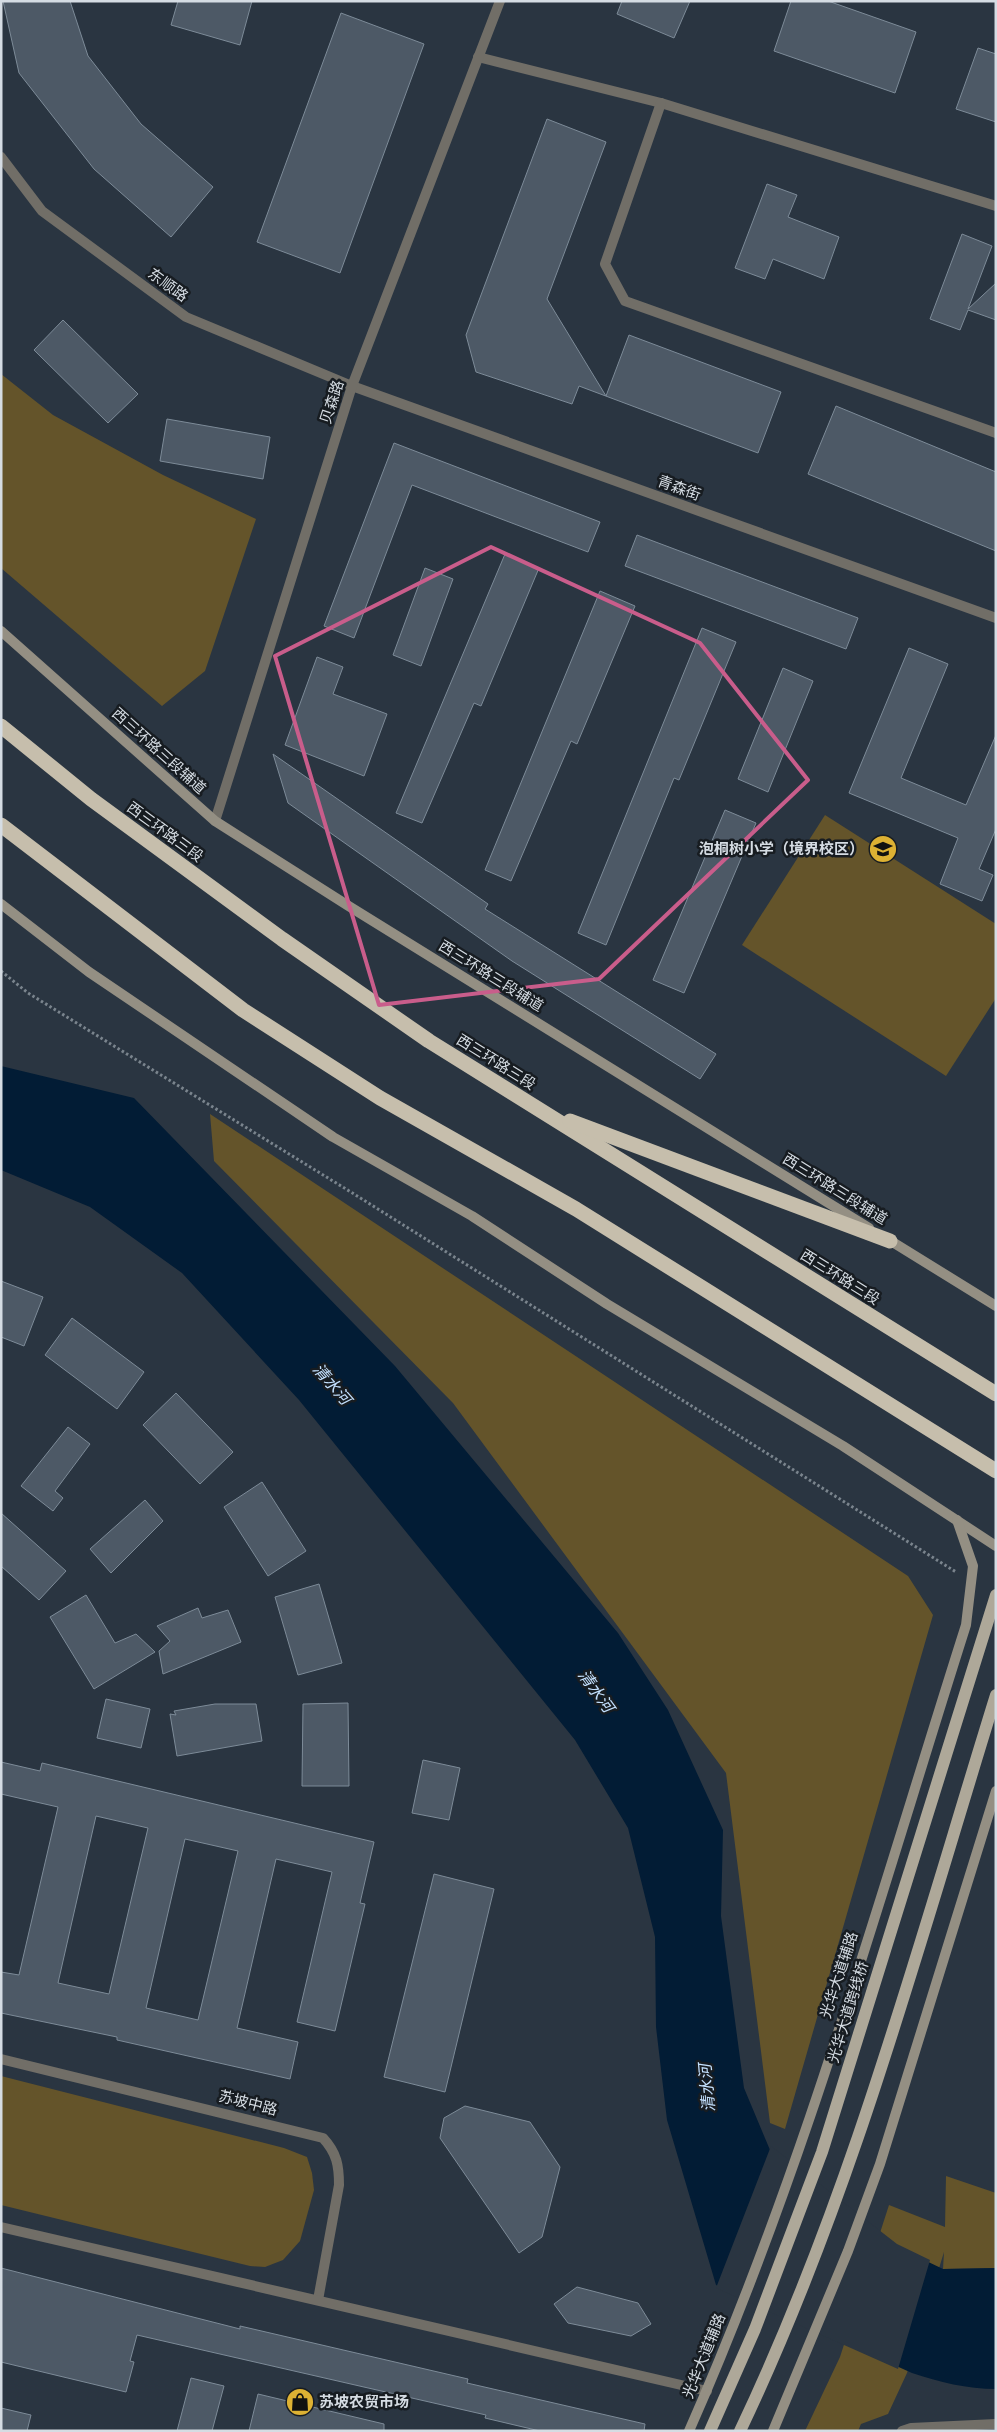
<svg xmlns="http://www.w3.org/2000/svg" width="997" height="2432" font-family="'Fira Sans Condensed','Noto Sans SC',sans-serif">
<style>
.green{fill:#64542a}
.water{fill:#021c35}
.pier{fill:#2a3541}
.building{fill:#4d5966;stroke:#7d8b98;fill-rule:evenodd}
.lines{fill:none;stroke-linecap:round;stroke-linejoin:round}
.path{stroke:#7a848d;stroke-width:3;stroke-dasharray:2.5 2.5;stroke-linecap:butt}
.lane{stroke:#716e67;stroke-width:10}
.street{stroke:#716e67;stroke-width:10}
.secondary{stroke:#948f83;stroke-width:10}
.primary{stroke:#aea899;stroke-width:12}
.highway{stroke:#c6beac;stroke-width:15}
.primary-bridge{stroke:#aea899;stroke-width:12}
.marked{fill:none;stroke:#c95d8b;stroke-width:4;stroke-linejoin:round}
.labels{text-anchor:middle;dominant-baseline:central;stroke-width:5;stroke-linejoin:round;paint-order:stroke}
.street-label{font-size:15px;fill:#d5dce3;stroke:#171c21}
.poi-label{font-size:15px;font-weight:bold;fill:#d5dce3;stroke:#171c21;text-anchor:end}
.water-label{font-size:16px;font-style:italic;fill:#c4e1ff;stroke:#171c21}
</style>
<rect width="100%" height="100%" fill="#2a3541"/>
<g class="green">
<polygon points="1,374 53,415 163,475 256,519 205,671 162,706 1,568"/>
<polygon points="825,815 996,924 996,998 946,1076 742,945"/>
<polygon points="210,1114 908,1576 933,1615 785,2129 770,2123 726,1773 453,1403 214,1161"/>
<polygon points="1,2076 284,2148 307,2157 312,2173 314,2190 300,2241 283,2260 265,2267 250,2266 1,2205"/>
<polygon points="946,2176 996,2193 996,2268 943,2269 944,2252 907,2373 888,2414 861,2424 858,2431 805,2431 840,2357 889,2205 945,2227"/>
</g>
<path class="water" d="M1 1066 134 1098 395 1366 618 1633 668 1710 723 1830 721 1916 744 2088 770 2150 895 2246 943 2269 996 2268V2389C967 2389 939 2382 912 2373L716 2285 667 2120 656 2027 655 1937 628 1828 575 1740 299 1400 182 1273 90 1207 1 1170Z"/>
<polygon class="pier" points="771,2146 897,2244 930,2260 898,2369 716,2288"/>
<g class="building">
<polygon points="3,1 70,1 88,56 141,124 213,187 171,237 94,169 19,73"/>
<polygon points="178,1 252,1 240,45 171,25"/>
<polygon points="622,1 690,1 674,38 617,14"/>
<polygon points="791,1 828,1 916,32 895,93 774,51"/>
<polygon points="341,13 424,44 340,273 257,242"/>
<polygon points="978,48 996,54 996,122 956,109"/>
<polygon points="547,119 606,142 547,299 606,396 629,335 781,392 758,453 579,386 572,404 476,372 466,335"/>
<polygon points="767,184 797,195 788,217 839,237 824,279 773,259 765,279 735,268"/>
<polygon points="962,234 992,246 968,309 996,283 996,320 968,310 960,330 930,319"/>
<polygon points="63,320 138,394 108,423 34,350"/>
<polygon points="836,406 996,472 996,551 808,474"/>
<polygon points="167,419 270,437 263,479 160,461"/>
<polygon points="394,443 600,522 588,552 412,485 354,638 324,626"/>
<polygon points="637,535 858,618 846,649 625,566"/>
<polygon points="505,554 539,568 481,706 474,703 422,823 396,813"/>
<polygon points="425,568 453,579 421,666 393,655"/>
<polygon points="600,591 635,606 577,744 571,741 511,881 485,870"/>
<polygon points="702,628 736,642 679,780 674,778 606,945 578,933"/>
<polygon points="909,648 948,664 901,778 966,805 996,735 996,829 979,869 993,875 982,901 940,884 958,838 849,793"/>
<polygon points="317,657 343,667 333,694 387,714 364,776 285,745"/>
<polygon points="783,668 813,681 768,792 738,779"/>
<polygon points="273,754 488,904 485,909 716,1054 700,1079 512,961 288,803"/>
<polygon points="725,810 756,823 684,993 653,980"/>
<polygon points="1,1281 43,1297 24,1346 1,1337"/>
<polygon points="72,1318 144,1372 117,1409 45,1355"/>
<polygon points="176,1393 233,1452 200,1484 143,1425"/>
<polygon points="68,1427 90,1444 55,1491 63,1498 53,1511 21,1486"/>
<polygon points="262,1482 306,1551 268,1576 224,1507"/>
<polygon points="145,1500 163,1521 111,1573 90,1549"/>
<polygon points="1,1513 66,1571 39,1600 1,1566"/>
<polygon points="319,1584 342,1663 298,1675 275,1597"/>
<polygon points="86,1595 115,1643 136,1634 155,1652 94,1689 50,1617"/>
<polygon points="198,1608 202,1618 228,1610 241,1642 163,1674 159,1651 170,1641 157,1626"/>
<polygon points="106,1699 150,1709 141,1748 97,1738"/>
<polygon points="348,1703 349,1786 302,1786 303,1704"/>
<polygon points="215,1704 256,1704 262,1741 177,1756 170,1714 176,1715 174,1711"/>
<polygon points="423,1760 460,1768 449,1820 412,1813"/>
<path d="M1 1762 40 1771 42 1763 374 1842 360 1903 365 1904 335 2031 297 2022 332 1872 276 1859 237 2028 298 2042 290 2079 117 2040V2037L1 2013V1972L19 1975 58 1807 1 1794ZM96 1816 148 1828 109 1994 58 1983ZM185 1839 238 1851 198 2020 146 2008Z"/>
<polygon points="434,1874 494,1889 445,2092 384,2077"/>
<polygon points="465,2106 530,2122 560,2167 542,2237 519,2253 440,2138 444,2118"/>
<polygon points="1,2268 240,2329 240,2326 468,2379 467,2383 645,2424 644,2431 540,2431 485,2418 486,2415 137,2335 130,2361 134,2362 126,2392 1,2362"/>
<polygon points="577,2287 638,2303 651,2324 631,2336 568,2323 554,2304"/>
<polygon points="191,2378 224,2386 212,2431 177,2431"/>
<polygon points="258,2394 384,2424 384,2431 249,2431"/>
<polygon points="1,2408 31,2415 27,2431 1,2431"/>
</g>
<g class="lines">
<polyline class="path" points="1,971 28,993 354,1194 956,1572"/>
<g class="lane">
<polyline points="478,57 661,103 996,206"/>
<polyline points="661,103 605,264 625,301 996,433"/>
</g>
<g class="street">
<polyline points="1,157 42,211 186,317 352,386 996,618"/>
<polyline points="215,821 352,386 500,1"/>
<path d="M1 2059 323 2138C337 2153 339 2166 339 2185L318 2300"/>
<polyline points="1,2227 707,2391"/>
<polyline points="902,2431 911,2428 996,2424"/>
</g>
<g class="secondary">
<polyline points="1,631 215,821 347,905 869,1228"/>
<polyline points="1,904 89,972 333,1137 472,1216 607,1304 843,1446 996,1546"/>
<polyline points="886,1238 996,1306"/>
<path d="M689 2431C804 2171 880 1895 966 1625L973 1566 957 1520"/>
<polyline points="773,2431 848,2251 880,2164 996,1791"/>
</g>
<path class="primary" d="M740 2431C852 2196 919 1943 996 1695"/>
<g class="highway">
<polyline points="1,726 91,799 282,939 429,1041 996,1394"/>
<polyline points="1,825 243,1010 380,1098 576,1209 996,1471"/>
<polyline points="570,1121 890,1241"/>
</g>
<polyline class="primary-bridge" points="710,2431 755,2329 822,2152 996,1595"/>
</g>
<path class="marked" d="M491 547 700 643 808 780 599 979 379 1005 275 656Z"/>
<defs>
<symbol id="school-disc" viewBox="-11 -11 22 22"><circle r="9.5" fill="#ddb133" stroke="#171c21"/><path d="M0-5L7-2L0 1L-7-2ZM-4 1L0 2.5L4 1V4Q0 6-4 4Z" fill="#111"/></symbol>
<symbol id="shop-disc" viewBox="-11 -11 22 22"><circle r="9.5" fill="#ddb133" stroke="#171c21"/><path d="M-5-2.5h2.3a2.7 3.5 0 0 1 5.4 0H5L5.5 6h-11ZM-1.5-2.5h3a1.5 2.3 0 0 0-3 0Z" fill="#111"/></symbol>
</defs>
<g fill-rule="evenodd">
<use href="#school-disc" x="867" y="833" width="32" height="32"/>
<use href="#shop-disc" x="284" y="2386" width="32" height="32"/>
</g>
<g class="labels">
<g class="street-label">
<text transform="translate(168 285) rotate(36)">东顺路</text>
<text transform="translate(332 402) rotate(-72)">贝森路</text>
<text transform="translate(679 488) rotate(20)">青森街</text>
<text transform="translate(159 751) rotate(42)">西三环路三段辅道</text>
<text transform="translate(165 832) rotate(36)">西三环路三段</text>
<text transform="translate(491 976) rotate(32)">西三环路三段辅道</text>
<text transform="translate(496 1062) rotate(32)">西三环路三段</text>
<text transform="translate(835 1189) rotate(32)">西三环路三段辅道</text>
<text transform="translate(840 1277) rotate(32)">西三环路三段</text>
<text transform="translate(839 1975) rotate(-72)">光华大道辅路</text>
<text transform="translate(848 2012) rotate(-73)">光华大道跨线桥</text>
<text transform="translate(248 2103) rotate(14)">苏坡中路</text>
<text transform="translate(704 2356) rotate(-68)">光华大道辅路</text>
</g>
<g class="poi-label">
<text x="864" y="849">泡桐树小学（境界校区）</text>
<text x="319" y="2402" text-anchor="start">苏坡农贸市场</text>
</g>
<g class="water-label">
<text transform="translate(332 1384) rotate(49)">清水河</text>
<text transform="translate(596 1691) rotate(54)">清水河</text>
<text transform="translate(707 2088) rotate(-95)">清水河</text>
</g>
</g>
<rect width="997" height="2432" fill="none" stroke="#d5dce3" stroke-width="5"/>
</svg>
